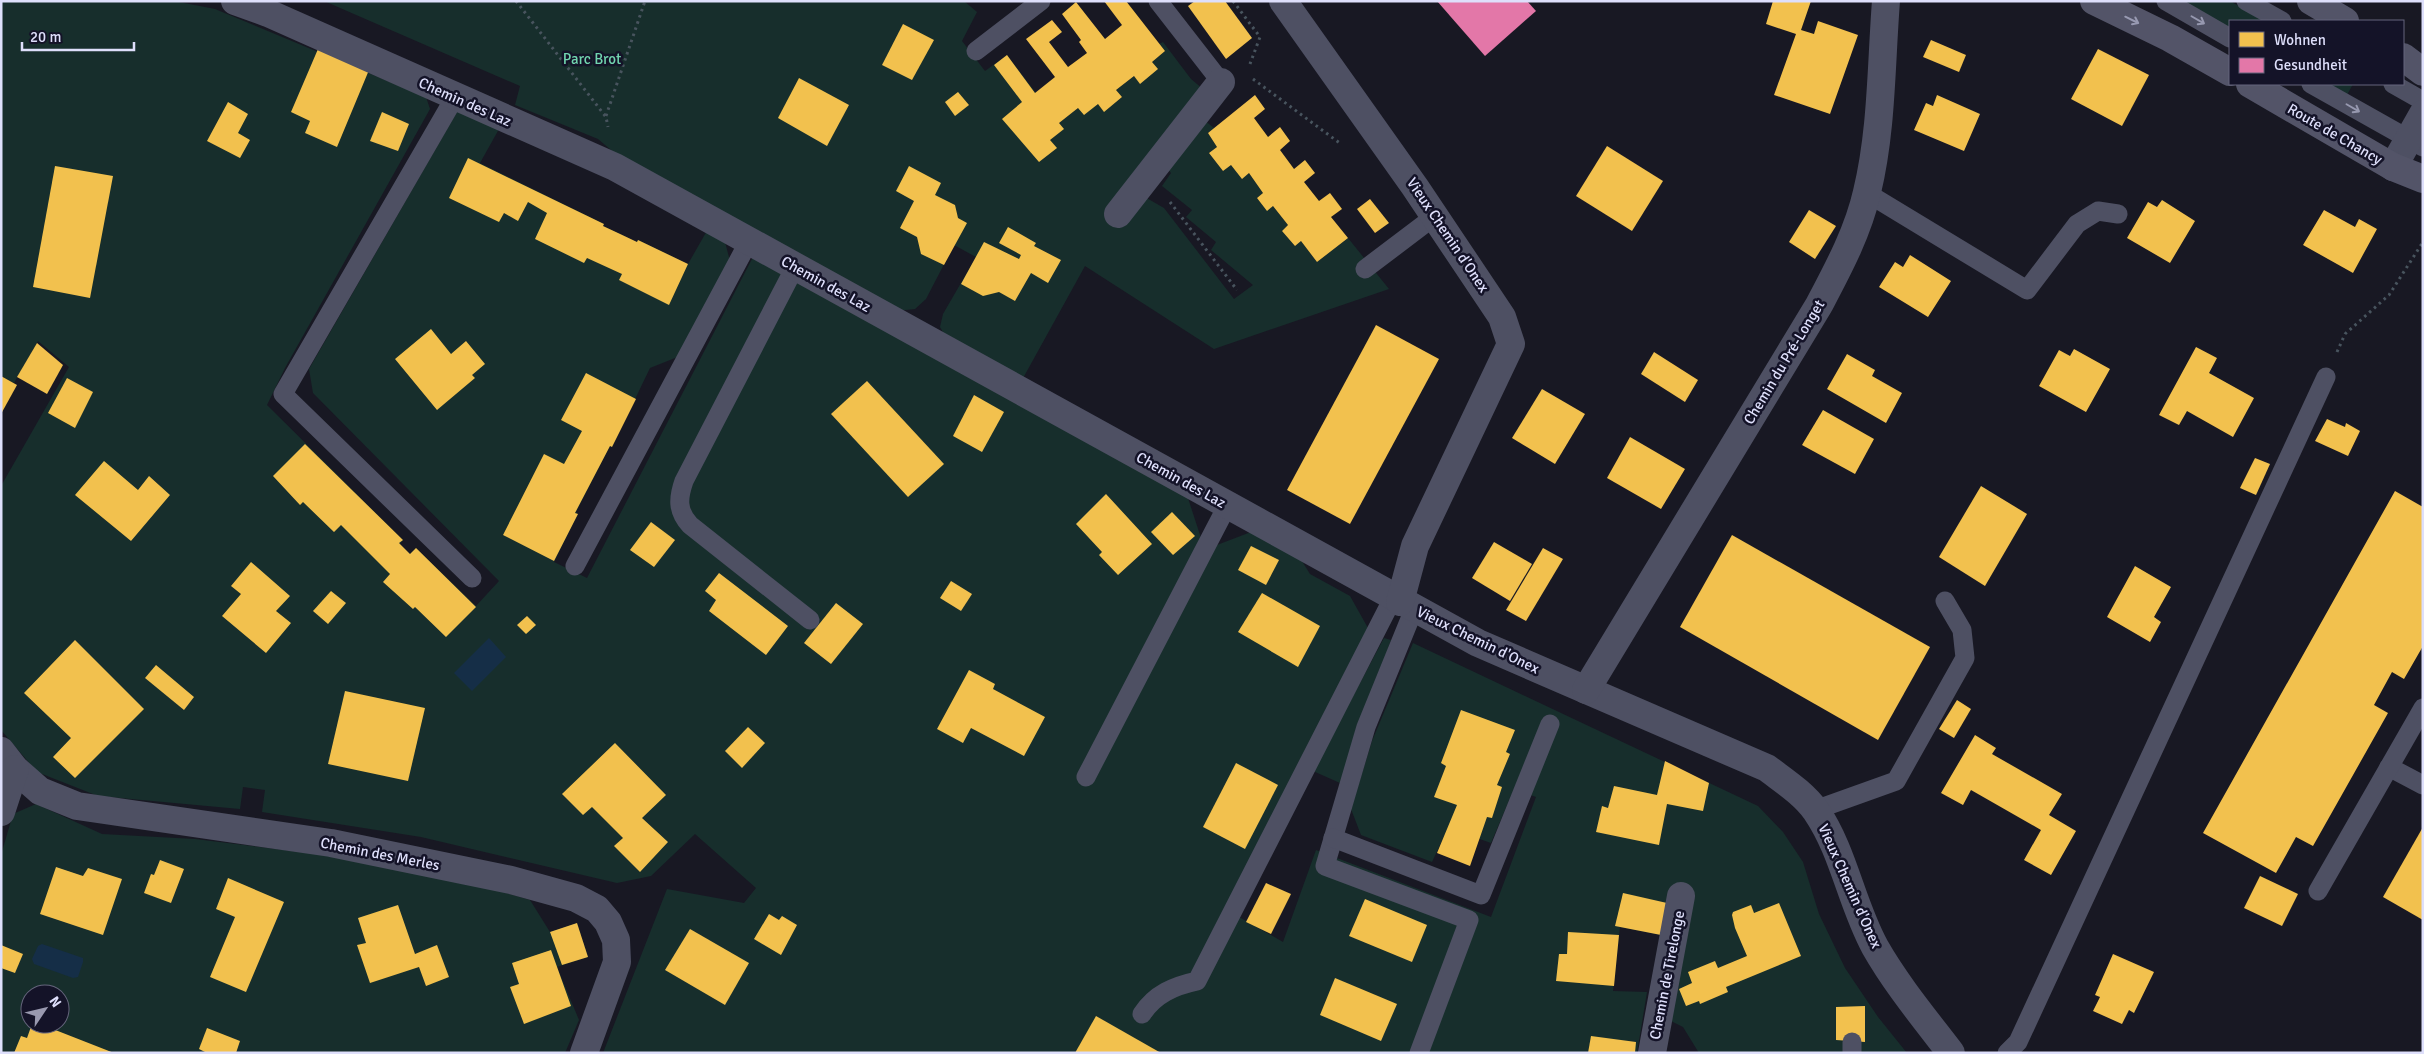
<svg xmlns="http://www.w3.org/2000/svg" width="2424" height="1054" font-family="Signika,sans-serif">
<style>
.green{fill:#172e2c;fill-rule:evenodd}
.water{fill:#152e47}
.homes{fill:#f2c14e}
.health{fill:#e377a8}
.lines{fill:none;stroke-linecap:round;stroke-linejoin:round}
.path{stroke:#48545e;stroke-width:3;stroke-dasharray:2.5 4;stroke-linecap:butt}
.service{stroke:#4e5063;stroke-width:19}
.pedestrian{stroke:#4e5063;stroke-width:28}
.minor{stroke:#4e5063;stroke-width:28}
.tertiary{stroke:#4e5063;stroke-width:28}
.secondary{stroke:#535468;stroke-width:28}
.oneway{stroke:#989ab2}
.oneway2{stroke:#9698af}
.labels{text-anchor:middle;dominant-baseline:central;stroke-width:5;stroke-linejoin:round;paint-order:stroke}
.park-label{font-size:15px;fill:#71d5af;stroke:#141328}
.street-label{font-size:15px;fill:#dedffb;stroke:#141328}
</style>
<rect width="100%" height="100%" fill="#181823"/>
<g class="green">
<polygon points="1,1 174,1 215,9 426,97 430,109 285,368 267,405 403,540 400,544 410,554 416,548 476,606 499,581 313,393 309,369 458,110 499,129 480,163 604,224 603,226 637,242 638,240 688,264 708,229 724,238 730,261 680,356 650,368 612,447 610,446 576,512 578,514 554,562 587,578 754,255 1186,492 1201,538 1217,545 1251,532 1300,558 1310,574 1350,596 1368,628 1225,909 1283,942 1316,850 1491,917 1536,797 1514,789 1491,843 1448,828 1432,862 1361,835 1351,809 1372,741 1413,643 1758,806 1783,832 1803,862 1819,914 1845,968 1878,1017 1907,1053 1699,1053 1683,1027 1667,1019 1661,935 1620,927 1613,991 1647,992 1637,1053 603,1053 667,889 744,903 756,888 695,834 651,876 617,883 421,837 262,812 265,790 243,787 240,809 98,796 37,772 1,730 1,486 69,367 38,341 14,383 1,376"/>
<polygon points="324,1 964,1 977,12 962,41 985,71 1007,55 1059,123 1078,108 1098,104 1104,111 1122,97 1116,90 1134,76 1140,84 1152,62 1165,51 1159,44 1163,42 1191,79 1203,89 1124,185 1164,208 1234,299 1253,285 1211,250 1216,242 1186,217 1192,210 1162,186 1171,173 1166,167 1204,120 1214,128 1208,133 1217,147 1209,153 1223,171 1231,165 1242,178 1249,173 1263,193 1257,198 1267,210 1273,206 1288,225 1282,231 1295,246 1301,241 1317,262 1348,238 1389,289 1214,349 1085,266 1022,380 947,339 940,327 943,314 976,257 954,245 926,299 915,309 896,311 623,160 598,139 515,105 520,86"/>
<polygon points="2183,1 2230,1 2265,21 2230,21 2230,28"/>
<polygon points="2328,84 2353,84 2347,95"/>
<polygon points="1384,638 1391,640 1340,783 1313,771"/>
<path d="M36 804 102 834 195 839 340 857 486 887 530 900 550 932 577 923 588 957 557 967 579 1020 565 1053H1V855L13 814ZM30 994H60V1024H30Z"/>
</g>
<g class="water">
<polygon points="489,638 506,657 472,691 454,673"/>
<polygon points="42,944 83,958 83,962 78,977 73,978 34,964 32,959 38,946"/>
</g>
<g class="homes">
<polygon points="1104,1 1126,1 1165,51 1152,62 1158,69 1140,84 1134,76 1116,90 1122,97 1104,112 1098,104 1084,115 1078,108 1059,123 1064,129 1050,140 1057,148 1039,162 1002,119 1022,102 994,65 1007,55 1035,93 1055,77 1026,39 1052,20 1062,32 1049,42 1068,67 1087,53 1079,42 1081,40 1062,14 1076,2 1105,39 1122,25"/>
<polygon points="1195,1 1225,1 1252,38 1226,59 1188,6"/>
<polygon points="1773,1 1811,1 1801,30 1814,34 1818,21 1858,35 1830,114 1774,95 1796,34 1766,24"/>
<polygon points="903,24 934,40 912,80 882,65"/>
<polygon points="1931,40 1966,55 1959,72 1923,57"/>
<polygon points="318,49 369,70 337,147 305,133 310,121 291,112"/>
<polygon points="2098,49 2149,75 2122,126 2071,99"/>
<polygon points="799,78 849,105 827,146 778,118"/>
<polygon points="958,92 969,105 955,116 945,102"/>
<polygon points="1255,95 1265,109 1254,118 1268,137 1280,127 1290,141 1280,150 1294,169 1305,160 1315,173 1304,182 1319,201 1330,193 1342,209 1331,217 1348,238 1317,262 1301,241 1295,246 1282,231 1288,225 1273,206 1267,211 1257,198 1263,193 1249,173 1242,179 1231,165 1223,171 1209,153 1217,147 1208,133"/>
<polygon points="1937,95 1980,114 1964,151 1914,130 1926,103 1933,106"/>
<polygon points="228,102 248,114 238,133 250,140 240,158 207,141"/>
<polygon points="382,112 409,124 398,151 370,141"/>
<polygon points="1607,146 1663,181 1632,231 1576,196"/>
<polygon points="468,158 604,224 603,226 618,233 637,242 638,240 688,264 669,305 619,280 622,274 587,258 584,263 535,239 547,213 528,202 518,221 504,213 499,222 449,198"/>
<polygon points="55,166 113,176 90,298 33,287"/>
<polygon points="909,166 941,183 935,195 955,205 958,218 967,223 944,265 921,254 917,237 900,228 914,201 896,191"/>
<polygon points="1370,199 1389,223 1375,233 1357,209"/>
<polygon points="2162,200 2195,221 2170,263 2127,238 2148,202 2157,207"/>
<polygon points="1809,210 1836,226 1815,259 1789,242"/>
<polygon points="2324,210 2355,227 2359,219 2377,229 2353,273 2303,245"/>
<polygon points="1008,227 1036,243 1034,246 1061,260 1048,283 1031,273 1015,301 999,292 983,296 961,284 984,242 1019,259 1021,255 999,243"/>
<polygon points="1910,255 1951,281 1928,317 1879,287 1895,262 1903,267"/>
<polygon points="1376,325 1439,359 1350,524 1287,490"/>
<polygon points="431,329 451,354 466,341 485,364 472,375 475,378 437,410 395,359"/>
<polygon points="37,343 63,365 47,394 17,377"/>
<polygon points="2196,347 2217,358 2209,373 2254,398 2233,437 2187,411 2179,425 2159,415"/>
<polygon points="2074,349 2110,369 2086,412 2039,386 2059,350 2070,356"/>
<polygon points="1654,352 1698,380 1685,402 1641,374"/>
<polygon points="1847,354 1875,370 1872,376 1902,393 1886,423 1827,389"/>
<polygon points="586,373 636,399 612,447 610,446 575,513 578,514 554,561 503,535 544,454 564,464 582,431 561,420"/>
<polygon points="1,376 17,385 1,414"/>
<polygon points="67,378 93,392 75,428 48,413"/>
<polygon points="867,381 944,464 908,497 831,414"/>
<polygon points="1542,389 1585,414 1555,464 1512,438"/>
<polygon points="974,395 1004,412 982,452 953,436"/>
<polygon points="1823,410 1874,439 1855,474 1802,445"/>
<polygon points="2327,419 2345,427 2346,423 2360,431 2348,456 2315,441"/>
<polygon points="1630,437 1685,469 1661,509 1607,478"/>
<polygon points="305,444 403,540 399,543 410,554 416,548 476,607 446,637 415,607 413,609 383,582 390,574 341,525 334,532 303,502 300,505 273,476"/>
<polygon points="2255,458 2270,464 2256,495 2240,488"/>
<polygon points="104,461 138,490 149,476 170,495 131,541 75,495"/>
<polygon points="1981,486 2027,514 1985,586 1939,557"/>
<polygon points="2395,491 2423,507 2423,646 2404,679 2392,672 2374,705 2388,713 2313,846 2296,837 2276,873 2203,833"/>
<polygon points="1106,494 1152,544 1118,575 1099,555 1102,552 1076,524"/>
<polygon points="1172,512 1195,536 1173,555 1151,532"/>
<polygon points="651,522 675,540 654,567 630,550"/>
<polygon points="1732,535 1930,647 1878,740 1680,627"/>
<polygon points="1494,542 1532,564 1510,601 1472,578"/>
<polygon points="1251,546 1279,560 1266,585 1238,570"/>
<polygon points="1543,548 1563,559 1526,621 1506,610"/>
<polygon points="251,562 290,596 276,611 291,623 266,653 222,616 241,594 231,586"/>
<polygon points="2135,566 2171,587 2154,617 2161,622 2150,642 2107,617"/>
<polygon points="719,573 788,626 766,655 709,611 716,600 705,591"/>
<polygon points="951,581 972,594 961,611 940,598"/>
<polygon points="331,591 346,603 328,624 313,611"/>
<polygon points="1262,593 1320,626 1298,667 1238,632"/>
<polygon points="836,603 863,624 831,664 804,643"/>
<polygon points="527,616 536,625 526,634 517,625"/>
<polygon points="75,640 144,709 75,778 53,757 71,738 24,693"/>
<polygon points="156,665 194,697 184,710 145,678"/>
<polygon points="969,670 995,684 993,689 1045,717 1024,756 971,728 963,743 937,729"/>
<polygon points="345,691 425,708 408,781 328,764"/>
<polygon points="1957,700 1971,709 1954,738 1939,729"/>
<polygon points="1461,710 1515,730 1506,752 1510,754 1497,785 1502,787 1492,818 1487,817 1470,866 1437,853 1457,805 1434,797 1446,766 1441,763"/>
<polygon points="748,727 765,743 742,768 725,751"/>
<polygon points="1975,735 1996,748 1992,754 2062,794 2049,815 2076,831 2051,875 2024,860 2041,830 1971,790 1963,805 1941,793"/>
<polygon points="615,743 666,795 642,818 668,842 640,872 614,846 623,838 592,807 583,815 562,794"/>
<polygon points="1665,761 1709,783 1703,811 1667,804 1659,845 1596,832 1602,806 1608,808 1614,786 1657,795"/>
<polygon points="1236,763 1278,785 1245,849 1203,827"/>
<polygon points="2423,827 2423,920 2383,897"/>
<polygon points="160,860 184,869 171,903 144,893 151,874 154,875"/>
<polygon points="56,867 83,876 88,868 122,879 103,935 40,914"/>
<polygon points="2260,876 2298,894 2282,926 2244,908"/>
<polygon points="228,878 284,902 246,992 210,977 235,917 216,909"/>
<polygon points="1266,883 1291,894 1271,934 1246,922"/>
<polygon points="1623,893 1667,903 1661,935 1615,926"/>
<polygon points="1365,899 1427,925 1412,962 1349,936"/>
<polygon points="1779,903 1801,956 1726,987 1728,992 1700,1004 1699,1001 1686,1006 1679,989 1692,983 1688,972 1715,961 1718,968 1747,956 1735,928 1732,915 1733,912 1751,905 1754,913"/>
<polygon points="398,905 415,954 437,945 449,977 426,986 419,967 370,983 357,945 366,943 358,918"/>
<polygon points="769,914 779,920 782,916 797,925 781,955 754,939"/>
<polygon points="577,923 588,957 562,965 550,932"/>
<polygon points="690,929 749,963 725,1005 665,970"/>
<polygon points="1568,932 1619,935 1614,986 1556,981 1559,954 1567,954"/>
<polygon points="1,945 23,954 15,973 1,968"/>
<polygon points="551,950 571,1006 524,1024 510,987 519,984 512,963"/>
<polygon points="2113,954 2154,972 2134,1013 2129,1010 2122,1024 2093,1011 2100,997 2095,995"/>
<polygon points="1335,978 1397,1004 1381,1041 1320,1015"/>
<polygon points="1865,1006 1865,1042 1836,1040 1836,1007"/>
<polygon points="1096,1016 1161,1053 1075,1053"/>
<polygon points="32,1024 40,1024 114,1053 14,1053 21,1036 27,1038"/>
<polygon points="207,1028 240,1041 236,1053 207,1053 199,1049"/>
<polygon points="1591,1036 1636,1042 1635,1053 1588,1053"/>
</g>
<polygon class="health" points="1437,1 1527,1 1536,11 1485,56"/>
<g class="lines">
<g class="path">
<polyline points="516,1 606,117 608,127"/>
<polyline points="1233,1 1260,37 1250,64"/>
<polyline points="1253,79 1341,144"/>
<polyline points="606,116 645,1"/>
<polyline points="1170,202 1237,290"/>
<polyline points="2337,352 2345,334 2389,295 2423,242"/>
</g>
<g class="service">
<polyline points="1158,1 1221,82"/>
<polyline points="2166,1 2230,38"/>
<polyline points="2246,1 2282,21"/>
<polyline points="976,51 1041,1"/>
<polyline points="2311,84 2423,147"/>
<polyline points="2393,84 2423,101"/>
<polyline points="455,97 283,394 472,578"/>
<polyline points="1867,193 2027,290 2077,224 2098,211 2118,214"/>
<path d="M795 267 684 481C678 498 677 511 690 525L810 620"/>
<polyline points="1365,269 1435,216"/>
<polyline points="575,566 749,241"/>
<polyline points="1414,609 1366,727 1325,866 1469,920 1419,1053"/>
<polyline points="2389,767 2423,785"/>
<polyline points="1086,777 1227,506"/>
<polyline points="1815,810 1896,781 1965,658 1962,630 1945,601"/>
<polyline points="1333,838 1481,895 1550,724"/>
<polyline points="2318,891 2423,708"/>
<path d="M1142 1014C1155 994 1174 986 1197 981L1393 598"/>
<polyline points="1852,1053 1852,1042"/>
<polyline points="2007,1053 2018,1042 2326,377"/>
</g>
<polyline class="pedestrian" points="1118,214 1221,82"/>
<g class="minor">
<path d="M235 1 268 13 615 167 1478 643 1767 768C1784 781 1803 793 1816 811 1844 852 1851 903 1875 947 1896 984 1925 1019 1951 1053"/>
<polyline points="1283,1 1415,187 1502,317 1511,344 1415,546 1400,602"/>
<path d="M1586 690 1819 305C1838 269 1858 232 1867 192 1882 130 1881 65 1886 1"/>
<polyline points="1,751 15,769 40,791 77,806 331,843 511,880 576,898 597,909 608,922 616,940 617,962 584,1053"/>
<polyline points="1,812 15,769"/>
<polyline points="1652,1053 1681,896"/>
</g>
<polyline class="tertiary" points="2393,167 2423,114"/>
<g class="secondary">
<polyline points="2094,1 2170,38 2230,72"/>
<polyline points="2311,1 2345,21"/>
<polyline points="2403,57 2423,72"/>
<polyline points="2250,84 2393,167 2423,179"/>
</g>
</g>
<defs><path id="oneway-shaft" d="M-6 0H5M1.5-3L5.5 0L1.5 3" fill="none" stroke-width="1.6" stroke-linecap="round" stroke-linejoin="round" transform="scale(1.25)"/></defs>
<use class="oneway" href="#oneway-shaft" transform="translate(2132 20) rotate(26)"/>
<g class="oneway2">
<use href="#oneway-shaft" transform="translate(2198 20) rotate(30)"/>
<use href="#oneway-shaft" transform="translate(2353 108) rotate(30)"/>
</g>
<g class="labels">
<g class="park-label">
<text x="592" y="59">Parc Brot</text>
</g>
<g class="street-label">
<text transform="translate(465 102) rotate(24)">Chemin des Laz</text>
<text transform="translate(2335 134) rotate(30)">Route de Chancy</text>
<text transform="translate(1448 235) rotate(56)">Vieux Chemin d'Onex</text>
<text transform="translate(826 284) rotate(29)">Chemin des Laz</text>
<text transform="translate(1784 362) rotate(-59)">Chemin du Pré-Longet</text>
<text transform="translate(1181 480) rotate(29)">Chemin des Laz</text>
<text transform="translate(1478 640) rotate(26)">Vieux Chemin d'Onex</text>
<text transform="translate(380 854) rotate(11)">Chemin des Merles</text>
<text transform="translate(1850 886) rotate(66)">Vieux Chemin d'Onex</text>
<text transform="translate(1667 975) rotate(-79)">Chemin de Tirelonge</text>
</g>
</g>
<rect width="2424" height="1054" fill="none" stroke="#dedffb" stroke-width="5"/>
<rect x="2229" y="20" width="175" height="65" fill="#141328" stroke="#65657c"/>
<rect x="2239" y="32" width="25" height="15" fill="#f2c14e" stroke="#65657c"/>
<text x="2274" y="45" font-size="15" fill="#dedffb">Wohnen</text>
<rect x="2239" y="58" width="25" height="15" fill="#e377a8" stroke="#65657c"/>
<text x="2274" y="70" font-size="15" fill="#dedffb">Gesundheit</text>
<g transform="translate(45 1009) rotate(55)"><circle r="24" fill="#141328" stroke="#65657c"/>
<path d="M0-4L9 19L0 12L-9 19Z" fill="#9999af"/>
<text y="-8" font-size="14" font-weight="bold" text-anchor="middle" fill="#dedffb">N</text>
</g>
<path d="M22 42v8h112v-8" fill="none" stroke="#dedffb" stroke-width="2.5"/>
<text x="30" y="42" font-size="15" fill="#dedffb" stroke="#141328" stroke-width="4" paint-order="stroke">20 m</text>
</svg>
